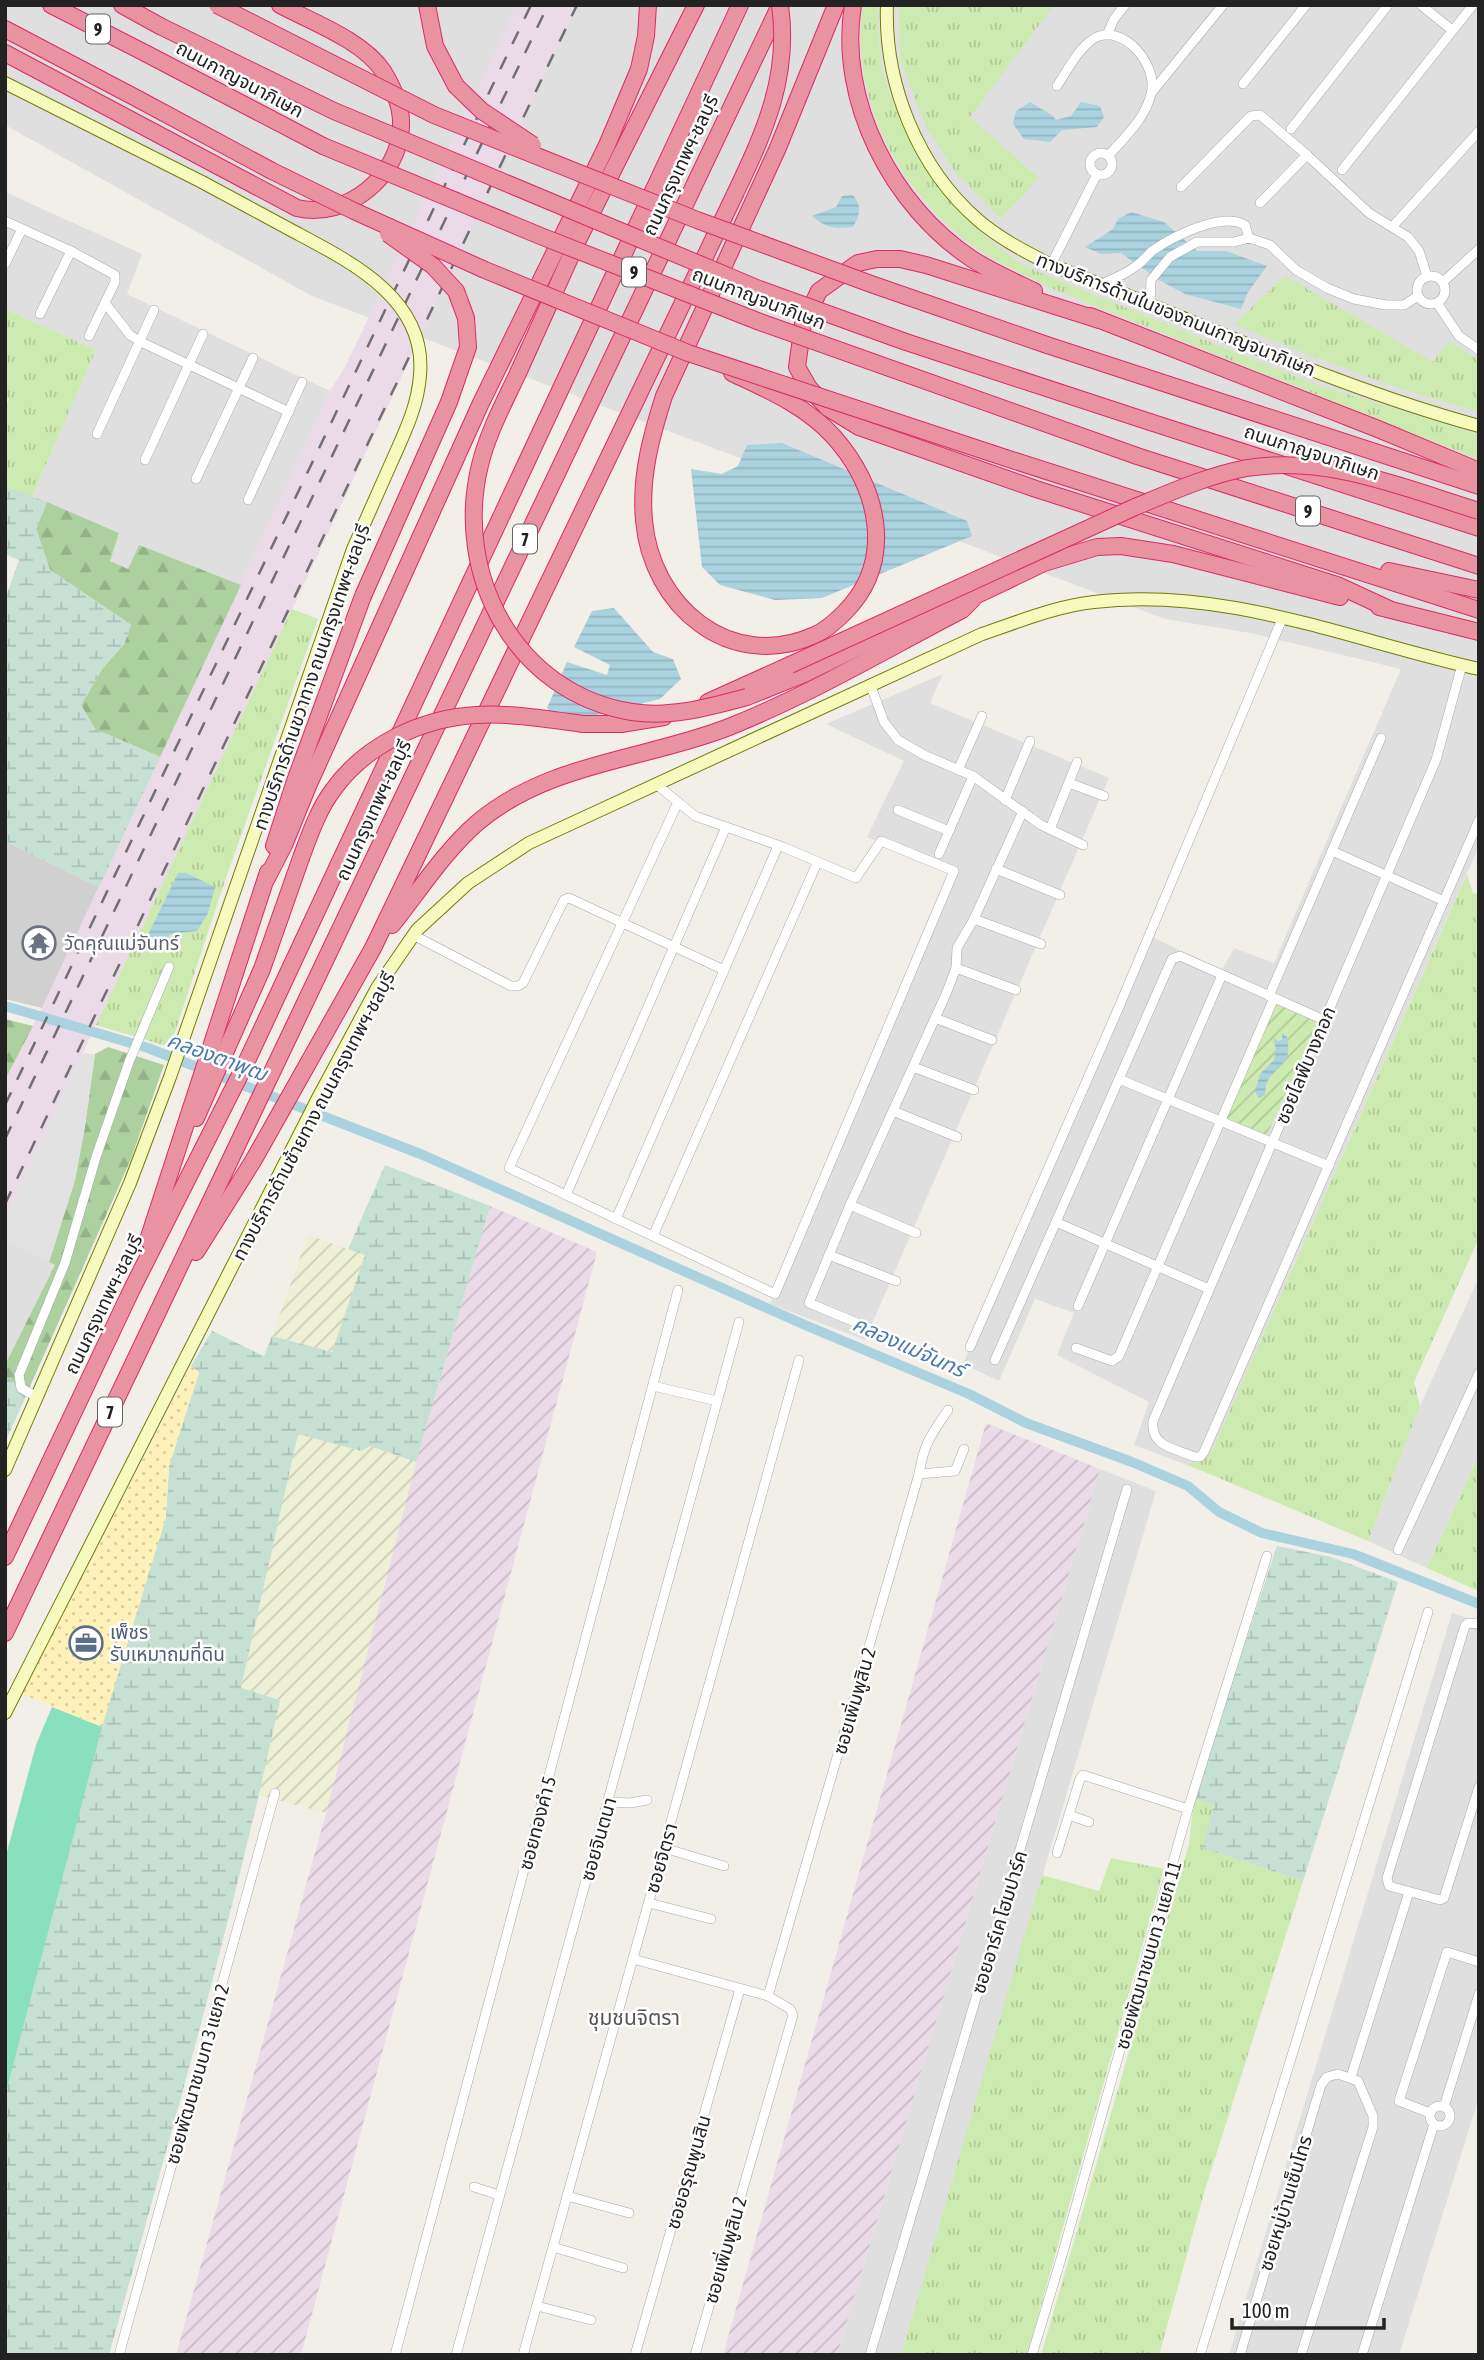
<svg xmlns="http://www.w3.org/2000/svg" width="1484" height="2360" font-family="'Asap Condensed','Noto Sans Thai',sans-serif">
<style>
.residential{fill:#e0dfdf}
.industrial{fill:url(#industrial-furrows)}
.religious{fill:#d0d0d0}
.railway{fill:#ebdbe8}
.farmland{fill:url(#farmland-furrows)}
.grass{fill:url(#grass-tufts)}
.forest{fill:url(#forest-firs)}
.wetland{fill:url(#wetland-marsh)}
.sand{fill:url(#sand-dots)}
.garden{fill:url(#garden-furrows)}
.pitch{fill:#88e0be}
.parking{fill:#e2e2e2}
.water{fill:url(#water-rules)}
.lines{fill:none;stroke-linecap:round;stroke-linejoin:round}
.canal{stroke:#aad3df;stroke-width:10}
.street-casing{stroke:#a9a9a9;stroke-width:10}
.secondary-casing{stroke:#707d05;stroke-width:14}
.highway-casing{stroke:#dc2a67;stroke-width:18}
.street{stroke:#fff;stroke-width:9}
.secondary{stroke:#f7fabf;stroke-width:12}
.highway{stroke:#e892a2;stroke-width:16}
.rail{stroke:#707070;stroke-width:2.5;stroke-dasharray:14 14;stroke-linecap:butt}
.secondary-bridge-casing{stroke:#707d05;stroke-width:14;stroke-linecap:butt}
.highway-bridge-casing{stroke:#dc2a67;stroke-width:18;stroke-linecap:butt}
.secondary-bridge{stroke:#f7fabf;stroke-width:12}
.highway-bridge{stroke:#e892a2;stroke-width:16}
.labels{text-anchor:middle;dominant-baseline:central;stroke-width:5;stroke-linejoin:round;paint-order:stroke}
.shield{fill:#fff;stroke:#646464;stroke-width:2}
.shield-label{font-size:18px;font-weight:bold;fill:#222}
.street-label{font-size:19px;fill:#222;stroke:#fff}
.worship-label{font-size:19px;fill:#5b616d;stroke:#fff;text-anchor:start}
.service-label{font-size:19px;fill:#4e5e75;stroke:#fff;text-anchor:start}
.water-label{font-size:21px;font-style:italic;fill:#4a7aab;stroke:#fff}
.neighbourhood-label{font-size:21px;fill:#555;stroke:#fff}
</style>
<defs>
<pattern id="industrial-furrows" width="10" height="10" patternUnits="userSpaceOnUse" patternTransform="scale(1.75)"><rect width="10" height="10" fill="#ebdbe8"/><path d="M-1 1l2-2M0 10L10 0M9 11l2-2" fill="none" stroke="#c9bcc7"/></pattern>
<pattern id="farmland-furrows" width="10" height="10" patternUnits="userSpaceOnUse" patternTransform="scale(1.75)"><rect width="10" height="10" fill="#eef0d5"/><path d="M-1 1l2-2M0 10L10 0M9 11l2-2" fill="none" stroke="#ccceb7"/></pattern>
<pattern id="grass-tufts" width="24" height="20" patternUnits="userSpaceOnUse" patternTransform="scale(1.75)"><rect width="24" height="20" fill="#cdebb0"/><path d="M3 7l-1-3M5 7V3M7 7l1-3M15 17l-1-3M17 17v-4M19 17l1-3" fill="none" stroke="#b0c997"/></pattern>
<pattern id="forest-firs" width="22" height="20" patternUnits="userSpaceOnUse" patternTransform="scale(1.75)"><rect width="22" height="20" fill="#add19e"/><path d="M5 1l3.5 6h-7zM16 11l3.5 6h-7z" fill="#95b388"/></pattern>
<pattern id="wetland-marsh" width="20" height="14" patternUnits="userSpaceOnUse" patternTransform="scale(1.75)"><rect width="20" height="14" fill="#c6e0d4"/><path d="M1 5h8M5 5V1M11 12h8M15 12V8" fill="none" stroke="#aac0b6"/></pattern>
<pattern id="sand-dots" width="8" height="8" patternUnits="userSpaceOnUse" patternTransform="scale(1.75)"><rect width="8" height="8" fill="#fff1ba"/><path d="M2 2h.1M6 6h.1" fill="none" stroke="#dacea0" stroke-width="1.8" stroke-linecap="round"/></pattern>
<pattern id="garden-furrows" width="10" height="10" patternUnits="userSpaceOnUse" patternTransform="scale(1.75)"><rect width="10" height="10" fill="#cdebb0"/><path d="M-1 1l2-2M0 10L10 0M9 11l2-2" fill="none" stroke="#b0c997"/></pattern>
<pattern id="water-rules" width="6" height="5" patternUnits="userSpaceOnUse" patternTransform="scale(1.75)"><rect width="6" height="5" fill="#aad3df"/><path d="M0 2.5h6" fill="none" stroke="#92b5bf"/></pattern>
</defs>
<rect width="100%" height="100%" fill="#f2efe9"/>
<g class="residential">
<polygon points="5,5 1479,5 1479,846 1211,1453 1205,1472 1134,1445 1149,1402 1057,1355 1074,1313 1035,1299 999,1381 963,1364 1150,936 1222,970 1234,948 1274,963 1401,669 1250,633 1165,619 312,296 5,125"/>
<polygon points="5,192 142,254 127,294 330,391 241,585 140,546 128,569 110,561 119,533 32,497 96,350 5,309"/>
<polygon points="943,674 930,703 1109,778 865,1340 770,1304 952,874 867,837 904,761 826,724"/>
<polygon points="5,1239 56,1265 5,1365"/>
<polygon points="1479,1277 1479,1455 1427,1568 1368,1541 1420,1406"/>
<polygon points="1100,1469 1156,1491 901,2355 837,2355"/>
<polygon points="1452,1613 1479,1622 1479,2097 1399,2355 1229,2355"/>
</g>
<g class="industrial">
<polygon points="490,1206 597,1252 301,2355 176,2355 326,1813 416,1462"/>
<polygon points="986,1423 1100,1469 837,2355 723,2355"/>
</g>
<polygon class="religious" points="5,841 99,887 42,1008 5,999"/>
<polygon class="railway" points="517,5 577,5 5,1218 5,1080 42,1008 330,391 346,365"/>
<g class="farmland">
<polygon points="308,1235 365,1255 332,1352 272,1336"/>
<polygon points="298,1433 361,1451 370,1446 416,1462 326,1813 259,1795 280,1700 241,1688"/>
</g>
<g class="grass">
<path d="M863 5H878C879 30 878 56 885 80 887 90 893 101 896 110 923 177 968 231 1029 268L1314 384 1479 435V460L1053 289C1023 275 990 260 964 239 893 180 851 99 863 5Z"/>
<polygon points="899,5 1054,5 970,117 1039,178 1001,219 956,173 927,129 900,59"/>
<path d="M1285 276 1433 362 1448 341 1479 360V412C1394 389 1314 358 1234 324Z"/>
<polygon points="5,309 96,350 32,497 5,486 5,407 9,399 5,398"/>
<polygon points="292,609 318,619 226,878 170,1047 96,1025"/>
<polygon points="1467,874 1473,893 1479,895 1479,1238 1414,1382 1420,1406 1368,1541 1188,1465 1211,1453"/>
<polygon points="1479,1455 1479,1590 1478,1591 1427,1568"/>
<polygon points="1194,1799 1214,1805 1203,1848 1303,1881 1204,2193 1159,2355 1041,2355 1189,1844"/>
<polygon points="1111,1858 1164,1869 1027,2355 901,2355 1042,1875 1099,1891"/>
</g>
<g class="forest">
<polygon points="47,502 119,533 110,561 128,569 139,545 241,585 160,757 95,729 81,705 102,669 124,644 131,625 50,570 36,529"/>
<polygon points="5,1019 33,1026 5,1080"/>
<polygon points="108,1047 164,1065 131,1159 24,1400 13,1381 5,1377 5,1365 55,1265 49,1262 75,1180 85,1126 95,1054"/>
</g>
<g class="wetland">
<polygon points="5,486 47,502 36,529 50,570 131,625 124,644 102,669 81,705 95,729 160,757 99,887 5,841 5,599 19,560 5,554"/>
<path d="M385 1165 490 1206 416 1462 370 1446 361 1451 298 1434 241 1688 280 1700C233 1920 170 2137 109 2355H5V2093L106 1709 166 1517 169 1466 199 1373 191 1366 212 1331 264 1356 272 1336 332 1352 365 1255 348 1249Z"/>
<polygon points="5,1377 13,1381 24,1400 5,1443"/>
<polygon points="1277,1546 1331,1557 1398,1582 1303,1881 1202,1848 1214,1805 1194,1799"/>
</g>
<polygon class="sand" points="191,1366 199,1372 169,1466 166,1517 102,1727 22,1694"/>
<polygon class="garden" points="1276,1004 1317,1023 1267,1135 1226,1118"/>
<polygon class="pitch" points="52,1707 102,1727 7,2088 5,1859 36,1745"/>
<polygon class="parking" points="83,1053 95,1054 85,1126 75,1180 49,1262 5,1239 5,1218"/>
<g class="water">
<polygon points="1030,102 1053,116 1056,120 1071,116 1081,102 1100,106 1104,117 1097,127 1062,130 1050,142 1024,139 1013,124 1016,111"/>
<path d="M853 195C862 206 860 215 853 227 835 229 826 228 812 216L836 207 842 196Z"/>
<polygon points="1131,212 1164,222 1197,251 1226,251 1267,266 1248,292 1241,309 1185,294 1159,280 1121,253 1101,254 1085,247 1113,229 1118,219"/>
<polygon points="782,443 967,521 972,536 822,598 775,600 720,585 702,567 691,469 722,474 738,466 747,445"/>
<polygon points="614,608 653,652 673,659 681,679 660,699 560,724 547,708 567,662 607,675 610,665 574,647 592,611"/>
<polygon points="178,873 186,873 215,887 208,913 197,931 170,934 163,950 144,943"/>
<path d="M1282 1033 1287 1037C1288 1044 1290 1054 1285 1060 1275 1075 1266 1073 1265 1095L1259 1098 1255 1092 1260 1074 1274 1060 1276 1050 1273 1038 1278 1041 1282 1040Z"/>
</g>
<g class="lines">
<polyline class="canal" points="5,1006 148,1048 423,1155 805,1325 969,1394 1026,1423 1132,1462 1188,1486 1219,1512 1262,1533 1353,1554 1479,1604"/>
<defs>
<g id="street">
<polyline points="1421,5 1452,30"/>
<polyline points="1107,35 1114,19 1125,5"/>
<polyline points="1243,84 1306,5"/>
<path d="M1057 86C1067 71 1078 49 1093 39 1123 21 1159 66 1151 94 1145 119 1125 137 1109 155"/>
<polyline points="1152,92 1223,5"/>
<polyline points="1291,129 1388,5"/>
<circle cx="1101" cy="164" r="11"/>
<polyline points="1342,170 1473,5"/>
<polyline points="1181,187 1251,116 1260,115 1307,155 1369,213 1408,237 1419,251 1427,276"/>
<polyline points="1260,203 1307,155"/>
<polyline points="5,221 71,251 115,275 115,282 89,336"/>
<polyline points="1393,226 1479,131"/>
<polyline points="5,264 22,229"/>
<polyline points="1051,265 1097,174"/>
<circle cx="1431" cy="290" r="14"/>
<polyline points="1443,282 1479,249"/>
<path d="M1102 284C1113 279 1126 274 1136 266 1142 262 1147 256 1152 251 1172 237 1222 211 1245 225L1249 238"/>
<polyline points="105,303 130,335 141,342 289,412"/>
<polyline points="1437,303 1459,336 1479,350"/>
<polyline points="1150,304 1151,280 1170,257 1197,242 1234,242 1249,238 1270,245 1296,270 1327,288 1354,299 1386,305 1404,305 1418,296"/>
<polyline points="40,314 71,251"/>
<polyline points="97,434 154,310"/>
<polyline points="145,460 203,334"/>
<polyline points="196,479 253,358"/>
<polyline points="248,500 302,382"/>
<path d="M1462 665 1436 760 1153 1421C1150 1447 1175 1448 1195 1457H1200L1204 1452 1479 820"/>
<polyline points="871,686 884,722 898,740 924,755 973,776 1041,825 1083,845"/>
<polyline points="958,770 982,716"/>
<polyline points="1069,783 1104,796"/>
<polyline points="656,784 695,816 783,847 856,878 881,841 954,871 775,1294 509,1168 678,802"/>
<polyline points="1005,800 1030,741"/>
<polyline points="898,810 949,831"/>
<polyline points="1050,829 1077,762"/>
<polyline points="1332,851 1444,901"/>
<polyline points="939,854 973,776"/>
<polyline points="996,869 1060,895"/>
<polyline points="974,919 1041,944"/>
<polyline points="413,935 511,986 518,986 523,983 564,900 569,898 724,970"/>
<polyline points="956,968 1016,990"/>
<polyline points="1269,996 1381,738"/>
<polyline points="935,1018 992,1040"/>
<polyline points="913,1067 974,1090"/>
<polyline points="1119,1079 1329,1166"/>
<polyline points="893,1111 957,1137"/>
<polyline points="566,1195 726,827"/>
<polyline points="850,1205 916,1233"/>
<polyline points="616,1219 778,846"/>
<polyline points="1056,1222 1209,1289"/>
<polyline points="653,1236 817,863"/>
<polyline points="829,1255 896,1281"/>
<polyline points="1078,1306 1222,975"/>
<polyline points="874,1330 809,1303 850,1205 946,994 956,968 957,948 974,919 1023,811"/>
<polyline points="970,1347 1119,1007 1282,619"/>
<polyline points="1076,1348 1112,1361 1119,1356 1274,998"/>
<polyline points="995,1360 1172,959 1180,956 1324,1020"/>
<polyline points="653,1386 717,1401"/>
<polyline points="37,1397 21,1388 19,1375 65,1263 96,1157 129,1062 169,967"/>
<polyline points="919,1474 955,1471 964,1449"/>
<polyline points="1398,1550 1479,1373"/>
<polyline points="1479,1624 1468,1623 1465,1626 1387,1878 1389,1886 1440,1900 1444,1898 1479,1787"/>
<polyline points="609,1802 630,1803 647,1800"/>
<polyline points="1069,1815 1089,1822"/>
<polyline points="664,1848 724,1866"/>
<polyline points="1057,1853 1080,1779 1083,1775 1188,1809"/>
<polyline points="649,1903 711,1919"/>
<polyline points="633,1959 768,1996 790,2009 793,2015 695,2355"/>
<path d="M768 1996 919 1474C924 1443 931 1435 948 1410"/>
<polyline points="1351,2077 1409,1892"/>
<circle cx="1440" cy="2116" r="10"/>
<polyline points="1444,2107 1479,1994"/>
<polyline points="1430,2113 1399,2101 1447,1952 1479,1962"/>
<polyline points="474,2187 499,2195"/>
<polyline points="567,2196 629,2213"/>
<polyline points="553,2247 623,2268"/>
<polyline points="537,2306 591,2320"/>
<polyline points="119,2355 275,1793"/>
<polyline points="395,2355 678,1290"/>
<polyline points="456,2355 739,1322"/>
<polyline points="523,2355 799,1360"/>
<polyline points="635,2355 740,1989"/>
<polyline points="870,2355 1127,1489"/>
<polyline points="1032,2355 1063,2252 1188,1809 1267,1556"/>
<polyline points="1200,2355 1428,1612"/>
<polyline points="1240,2355 1321,2085 1327,2077 1338,2074 1358,2081 1373,2116 1373,2127 1301,2355"/>
<polyline points="1362,2355 1434,2124"/>
</g>
<g id="secondary">
<path d="M887 5C884 84 918 168 978 220 1000 239 1026 252 1051 265 1193 319 1332 386 1479 426"/>
<polyline points="5,83 202,182"/>
<polyline points="5,1470 130,1183 170,1077 353,549"/>
<path d="M5 1713 318 1098 377 988 417 930 468 883 529 843 982 634C1018 622 1056 606 1094 602 1225 586 1353 641 1479 669"/>
</g>
<g id="highway">
<polyline points="51,5 145,53"/>
<polyline points="122,5 160,26"/>
<path d="M853 5C837 101 893 207 972 259 992 272 1013 281 1034 291"/>
<polyline points="5,29 138,99"/>
<path d="M5 53 297 208C346 220 400 176 401 126 402 106 393 87 383 71 362 40 312 22 280 5"/>
<polyline points="1090,316 1378,429 1479,471"/>
<polyline points="1099,320 926,265 900,259 877,259 858,263 819,291 803,324 797,367 809,388 828,408 859,427 1036,489 1337,585 1389,609"/>
<polyline points="1047,345 1479,486"/>
<polyline points="519,371 578,240 696,5"/>
<path d="M732 373C768 390 806 406 834 437 879 488 896 561 844 613 836 621 826 630 815 635 730 673 651 606 644 520 640 477 651 437 664 396L777 150 836 5"/>
<polyline points="1150,422 1479,528"/>
<polyline points="1137,456 1479,566"/>
<polyline points="1006,458 1479,610"/>
<polyline points="1389,571 1479,590"/>
<polyline points="1379,607 1479,632"/>
<polyline points="747,697 804,674 934,610 964,597 977,595 1044,563 1097,547 1121,546 1173,554 1340,597"/>
<polyline points="708,702 790,665"/>
<polyline points="583,724 621,724 664,717"/>
<polyline points="274,846 295,781 363,596"/>
<polyline points="266,880 284,845 308,786 480,405 607,145 639,69 646,36 648,5"/>
<path d="M392 925C419 891 444 852 477 823 549 762 645 760 729 727 809 695 885 650 962 610L973 599"/>
<polyline points="196,1118 262,969 301,858"/>
<polyline points="148,1240 268,872"/>
<polyline points="196,1252 253,1161 373,948 735,194"/>
<polyline points="5,1557 132,1289 245,1065 740,5"/>
<polyline points="5,1633 780,5"/>
</g>
</defs>
<use href="#street" class="street-casing"/>
<use href="#secondary" class="secondary-casing"/>
<use href="#highway" class="highway-casing"/>
<use href="#street" class="street"/>
<use href="#secondary" class="secondary"/>
<use href="#highway" class="highway"/>
<g class="rail">
<polyline points="5,1105 531,5"/>
<polyline points="5,1139 548,5"/>
<polyline points="5,1204 577,5"/>
</g>
<defs>
<path id="secondary-bridge" d="M202 182C232 198 261 214 291 230 349 261 427 298 420 375 418 406 404 434 392 461 379 491 366 520 353 549"/>
<g id="highway-bridge">
<polyline points="217,5 434,115 697,220 871,284 1047,345"/>
<polyline points="427,5 435,46 456,86 482,111 533,145"/>
<polyline points="160,26 334,111 759,289 906,342 1150,422"/>
<polyline points="145,53 323,146 543,237 760,322 1137,456"/>
<polyline points="138,99 272,171 354,211 485,270 688,353 1006,458"/>
<path d="M735 194C765 131 790 76 780 5"/>
<path d="M519 371C505 401 488 432 480 465 453 574 515 693 632 712 671 718 710 707 747 697"/>
<polyline points="363,596 449,402 468,347 466,318 456,291 433,266 388,234"/>
<path d="M790 665 1135 507C1171 492 1209 475 1247 468 1327 455 1404 488 1479 511"/>
<path d="M301 858C310 834 318 810 333 790 365 745 422 718 476 715 512 713 547 719 583 724"/>
</g>
</defs>
<use href="#secondary-bridge" class="secondary-bridge-casing"/>
<use href="#highway-bridge" class="highway-bridge-casing"/>
<use href="#secondary-bridge" class="secondary-bridge"/>
<use href="#highway-bridge" class="highway-bridge"/>
</g>
<defs>
<symbol id="temple-ring" viewBox="-11 -11 22 22"><circle r="9.5" fill="#fff" stroke="#6b7280" stroke-width="1.5"/><path d="M0-6L5-2H3V0L6.5 2.5H4V6H1.5V3h-3V6H-4V2.5H-6.5L-3 0V-2H-5Z" fill="#6b7280"/></symbol>
<symbol id="office-ring" viewBox="-11 -11 22 22"><circle r="9.5" fill="#fff" stroke="#5c6f8a" stroke-width="1.5"/><path d="M-6-3h4V-5.5h4V-3h4V5H-6ZM-1-4.5V-3h2v-1.5ZM-6 0V1H6V0Z" fill="#5c6f8a"/></symbol>
</defs>
<g fill-rule="evenodd">
<use href="#temple-ring" x="20" y="924" width="38" height="38"/>
<use href="#office-ring" x="67" y="1624" width="38" height="38"/>
</g>
<g class="labels">
<g class="shield">
<rect x="86" y="14.5" width="24" height="29" rx="5"/>
<rect x="622" y="257.5" width="24" height="29" rx="5"/>
<rect x="1296" y="496.5" width="24" height="29" rx="5"/>
<rect x="513" y="524.5" width="24" height="29" rx="5"/>
<rect x="98" y="1397.5" width="24" height="29" rx="5"/>
</g>
<g class="shield-label">
<text x="98" y="29">9</text>
<text x="634" y="272">9</text>
<text x="1308" y="511">9</text>
<text x="525" y="539">7</text>
<text x="110" y="1412">7</text>
</g>
<g class="street-label">
<text transform="translate(240 79) rotate(28)">ถนนกาญจนาภิเษก</text>
<text transform="translate(680 165) rotate(-65)">ถนนกรุงเทพฯ-ชลบุรี</text>
<text transform="translate(759 298) rotate(21)">ถนนกาญจนาภิเษก</text>
<text transform="translate(1176 314) rotate(22)">ทางบริการด้านในของถนนกาญจนาภิเษก</text>
<text transform="translate(1312 452) rotate(18)">ถนนกาญจนาภิเษก</text>
<text transform="translate(311 677) rotate(-71)">ทางบริการด้านขวาทาง ถนนกรุงเทพฯ-ชลบุรี</text>
<text transform="translate(373 810) rotate(-65)">ถนนกรุงเทพฯ-ชลบุรี</text>
<text transform="translate(1305 1065) rotate(-67)">ซอยไลฟ์บางกอก</text>
<text transform="translate(313 1116) rotate(-62)">ทางบริการด้านซ้ายทาง ถนนกรุงเทพฯ-ชลบุรี</text>
<text transform="translate(103 1304) rotate(-64)">ถนนกรุงเทพฯ-ชลบุรี</text>
<text transform="translate(854 1701) rotate(-74)">ซอยเพิ่มพูสิน 2</text>
<text transform="translate(537 1823) rotate(-75)">ซอยทองคำ 5</text>
<text transform="translate(598 1839) rotate(-74)">ซอยจินตนา</text>
<text transform="translate(661 1858) rotate(-74)">ซอยจิตรา</text>
<text transform="translate(999 1922) rotate(-73)">ซอยอาร์เค โฮมปาร์ค</text>
<text transform="translate(1148 1955) rotate(-74)">ซอยพัฒนาชนบท 3 แยก 11</text>
<text transform="translate(197 2074) rotate(-74)">ซอยพัฒนาชนบท 3 แยก 2</text>
<text transform="translate(688 2172) rotate(-74)">ซอยอรุณพูนสิน</text>
<text transform="translate(1285 2203) rotate(-73)">ซอยหมู่บ้านเซ็นโทร</text>
<text transform="translate(725 2250) rotate(-74)">ซอยเพิ่มพูสิน 2</text>
</g>
<g class="worship-label">
<text x="64" y="943">วัดคุณแม่จันทร์</text>
</g>
<g class="service-label">
<text x="110" y="1632">เพ็ชร<tspan x="110" dy="22">รับเหมาถมที่ดิน</tspan></text>
</g>
<g class="water-label">
<text transform="translate(217 1056) rotate(20)">คลองตาพุฒ</text>
<text transform="translate(909 1346) rotate(24)">คลองแม่จันทร์</text>
</g>
<g class="neighbourhood-label">
<text x="634" y="2017">ชุมชนจิตรา</text>
</g>
</g>
<rect width="1484" height="2360" fill="none" stroke="#222222" stroke-width="14"/>
<path d="M1232 2318v10h152v-10" fill="none" stroke="#222222" stroke-width="3.5"/>
<text x="1242" y="2318" font-size="21" fill="#222222" stroke="#ffffff" stroke-width="5" paint-order="stroke">100 m</text>
</svg>
